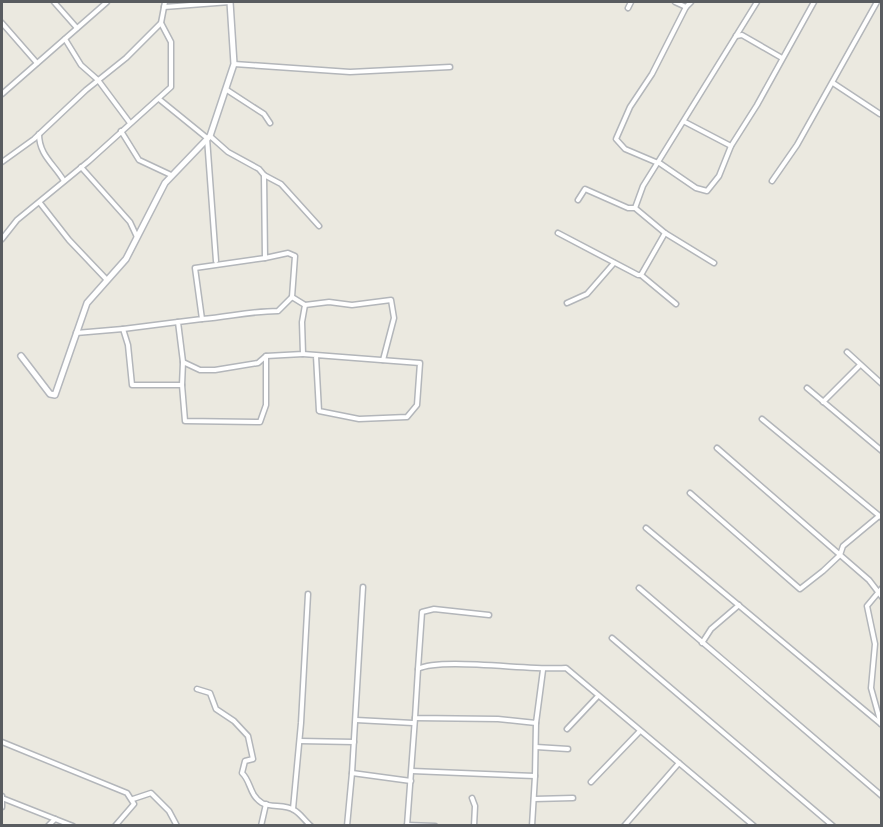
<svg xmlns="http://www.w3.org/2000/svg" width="883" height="827" font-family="'Varela Round',sans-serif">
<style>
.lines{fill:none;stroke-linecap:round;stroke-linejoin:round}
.street-casing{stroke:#b3b6ba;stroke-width:7}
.secondary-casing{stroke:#b4b7bc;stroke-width:8}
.street{stroke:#fff;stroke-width:4}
.secondary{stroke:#fff;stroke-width:5}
</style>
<rect width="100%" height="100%" fill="#ebe9e0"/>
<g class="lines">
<defs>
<g id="street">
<polyline points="54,2 77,28"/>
<polyline points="675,2 686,7 691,2"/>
<polyline points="164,7 230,2"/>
<polyline points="628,8 631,2"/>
<polyline points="2,23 37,63"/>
<polyline points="736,36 742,35 782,58"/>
<polyline points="65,39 81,65 98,80 130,123"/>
<polyline points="234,64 350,72 450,67"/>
<polyline points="833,83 880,114"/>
<polyline points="227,90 264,114 270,123"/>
<polyline points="2,94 107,2"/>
<polyline points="159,99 207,138 216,261"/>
<polyline points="685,122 731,146 757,105 814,2"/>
<polyline points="121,131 139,160 171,175"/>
<path d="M39 134C39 155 54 164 64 181"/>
<polyline points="731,146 719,176 707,191 696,188 658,162 757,2"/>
<polyline points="2,162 34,139 86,90 126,58 161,23 165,2"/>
<polyline points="658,163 625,149 616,139 630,107 652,74 686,7"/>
<polyline points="81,167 130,222 137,237"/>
<polyline points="264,175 281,184 319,226"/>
<polyline points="772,181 797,145 877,2"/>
<polyline points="578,200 585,189 628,208 635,208 665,233 714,263"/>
<polyline points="40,203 69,240 107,280"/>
<polyline points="635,208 643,186 658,162"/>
<polyline points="558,233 638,275 641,275 665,233"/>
<polyline points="2,239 17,220 89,161 171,87 171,42 161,23"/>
<polyline points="641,275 676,304"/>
<polyline points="567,303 587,294 614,263"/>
<polyline points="305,305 329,302 352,305 391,300 394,318 383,360"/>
<path d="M202 319C228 317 252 311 278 311L292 297"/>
<polyline points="178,322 123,329 128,345 132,385 182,385 183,362 200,370 215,370 258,363 266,356 303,354 302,322 305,305 292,297 295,256 288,253 265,258 264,175 259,169 228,152 210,136"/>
<polyline points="76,333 123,329"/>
<polyline points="847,352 882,384"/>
<polyline points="303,354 420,363 417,405 407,417 359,419 319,411 316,356"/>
<polyline points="183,362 178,322 202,319 195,268 265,258"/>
<polyline points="182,385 185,421 260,422 266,405 266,356"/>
<polyline points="807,388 882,451"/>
<polyline points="823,402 860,365"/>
<polyline points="762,419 882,518"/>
<polyline points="717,448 869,580 882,597"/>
<polyline points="690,493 800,589 823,571 840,555 843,546 879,516"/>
<polyline points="646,528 881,724"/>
<polyline points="639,588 882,796"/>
<polyline points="612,638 833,826"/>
<polyline points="702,643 711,629 739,605"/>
<polyline points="418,669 422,612 434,609 489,615"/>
<path d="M543 670 536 723 498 719 415 718 418 669C441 657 532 671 566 668L754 826"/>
<path d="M197 689 210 693 216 709 234 721 248 736 253 759 245 761 242 773C251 781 249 795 262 803 271 808 285 804 294 810 300 813 305 821 311 826"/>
<polyline points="356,720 413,723"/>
<polyline points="881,724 871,688 875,644 867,606 882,588"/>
<polyline points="567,729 598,696"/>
<polyline points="300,741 354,742"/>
<polyline points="2,742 127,793 134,804 115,826"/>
<polyline points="536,747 568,749"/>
<polyline points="412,771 535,776 536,723"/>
<polyline points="352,773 411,781"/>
<polyline points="591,782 640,731"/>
<polyline points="2,798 73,826"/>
<polyline points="472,798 475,806 474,826"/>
<polyline points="133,799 151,793 169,811 177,826"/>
<polyline points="534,799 573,798"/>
<polyline points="2,807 2,796"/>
<polyline points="293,809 301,723 308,594"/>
<polyline points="407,825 435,826"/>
<polyline points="48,826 55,819"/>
<polyline points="261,826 266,804"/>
<polyline points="347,826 352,773 363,587"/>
<polyline points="407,826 415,718"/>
<polyline points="532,826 535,776"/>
<polyline points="624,826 679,763"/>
</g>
<polyline id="secondary" points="21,356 50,394 55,395 87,303 126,259 165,183 210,136 234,64 230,2"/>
</defs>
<use href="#street" class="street-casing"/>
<use href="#secondary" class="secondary-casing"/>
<use href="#street" class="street"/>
<use href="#secondary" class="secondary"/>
</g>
<rect width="883" height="827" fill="none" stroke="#595c60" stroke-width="6"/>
</svg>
